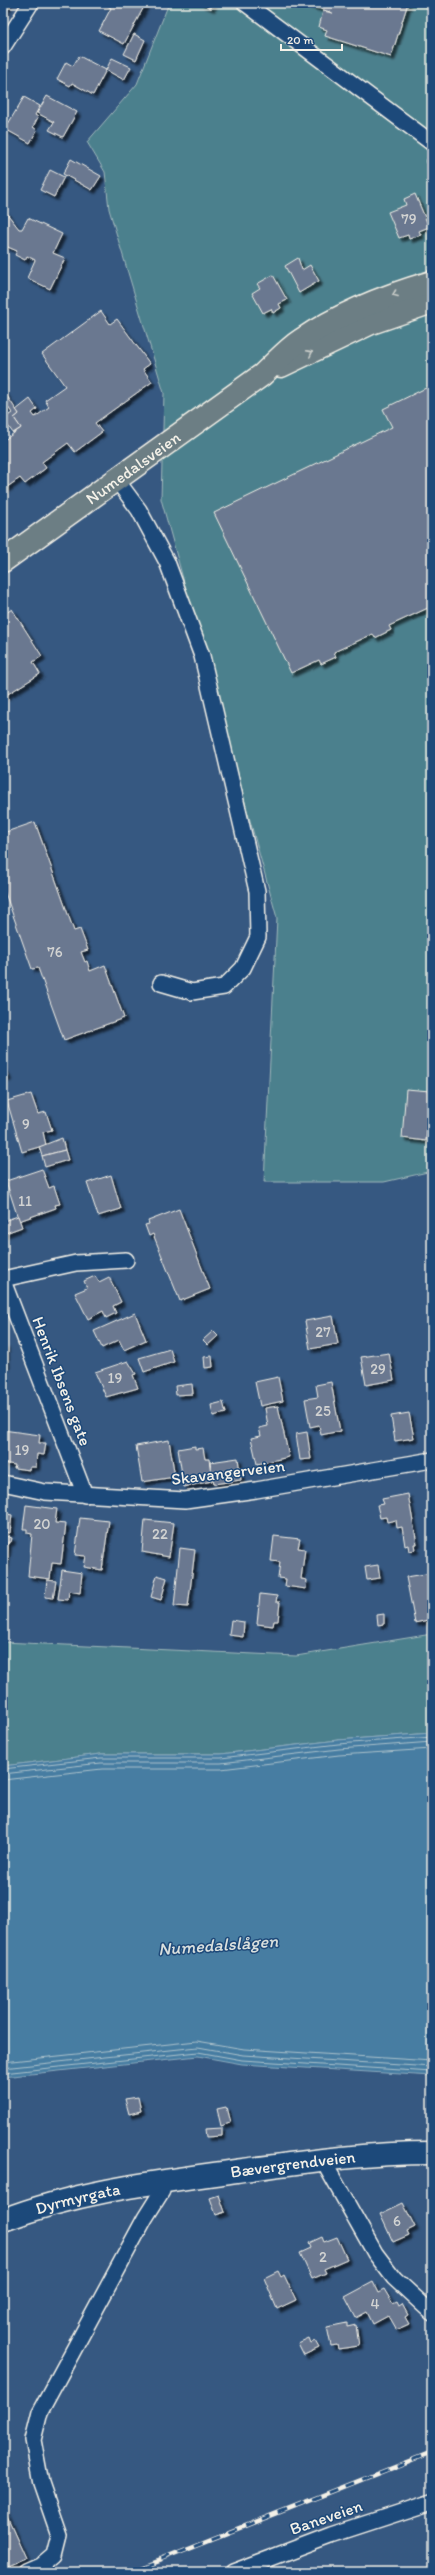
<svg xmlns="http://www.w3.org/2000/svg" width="435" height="2575" font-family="Itim,sans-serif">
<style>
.green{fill:#4c808d;stroke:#a0b8ba}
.water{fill:#467da2;stroke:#8cabbe}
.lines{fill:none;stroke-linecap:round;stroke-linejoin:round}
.shore{stroke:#aec3cc;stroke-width:1}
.building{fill:#6b7890;stroke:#f4f1e8;filter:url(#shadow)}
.street-casing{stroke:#f4f1e8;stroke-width:18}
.secondary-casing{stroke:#f4f1e8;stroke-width:25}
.primary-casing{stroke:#f4f1e8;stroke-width:25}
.street{stroke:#1f4a7a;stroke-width:15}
.secondary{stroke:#1f4a7a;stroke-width:22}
.primary{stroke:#6c7e84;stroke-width:22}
.rail-casing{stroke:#f4f1e8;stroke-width:4.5}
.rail{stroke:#1f4a7a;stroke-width:3;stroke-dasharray:9;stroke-linecap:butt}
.oneway{stroke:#cbceca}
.labels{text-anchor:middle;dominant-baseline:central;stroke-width:3;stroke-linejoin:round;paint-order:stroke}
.number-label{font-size:15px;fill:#d2d3d2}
.street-label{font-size:17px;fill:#f4f1e8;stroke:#1f4a7a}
.water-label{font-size:18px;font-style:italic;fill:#dae0de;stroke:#1f4a7a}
</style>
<defs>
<filter id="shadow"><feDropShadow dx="3.5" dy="3.5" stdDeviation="1" flood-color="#0009"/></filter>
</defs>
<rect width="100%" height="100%" fill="#365881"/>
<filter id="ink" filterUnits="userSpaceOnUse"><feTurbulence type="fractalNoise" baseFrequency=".025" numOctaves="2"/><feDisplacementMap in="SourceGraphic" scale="8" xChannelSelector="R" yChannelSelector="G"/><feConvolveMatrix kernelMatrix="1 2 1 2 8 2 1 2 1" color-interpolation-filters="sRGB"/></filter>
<g filter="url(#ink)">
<g class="green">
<polygon points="169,3 432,3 432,1171 384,1182 264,1182 277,918 161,499 164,393 109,209 105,172 87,142 137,84"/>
<polygon points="432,1634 432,1733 338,1740 221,1754 101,1754 3,1766 3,1642 296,1656"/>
</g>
<polygon class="water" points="432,1733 432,2076 242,2064 198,2056 3,2077 3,1766 101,1754 221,1754 338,1740"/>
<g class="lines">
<g class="shore">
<polyline points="3,1769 101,1758 221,1758 338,1744 432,1737"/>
<polyline points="3,1774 101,1763 221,1763 339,1749 432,1742"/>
<polyline points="3,1780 102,1769 221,1769 339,1755 432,1749"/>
<polyline points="3,2062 197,2041 244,2049 432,2061"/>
<polyline points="3,2068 198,2047 243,2055 432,2067"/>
<polyline points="3,2073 198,2052 242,2060 432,2072"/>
</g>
</g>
<g class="building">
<polygon points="3,3 9,3 3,14"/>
<polygon points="102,3 146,3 124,44 99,31 111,8"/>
<polygon points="200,3 214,3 211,8"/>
<polygon points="303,3 408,3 391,57 325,36 327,30 319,27 323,11 333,13"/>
<polygon points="134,34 145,40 136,60 124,54"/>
<polygon points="79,56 106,70 93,95 72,83 70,86 57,79 66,62 73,66"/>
<polygon points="112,58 131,67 124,80 106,70"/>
<polygon points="47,96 77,112 63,137 49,130 54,122 37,113"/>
<polygon points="24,97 40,106 35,115 38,117 33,127 37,130 30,143 5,129"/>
<polygon points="432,158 432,177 426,160"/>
<polygon points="71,159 101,176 92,190 63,174"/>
<polygon points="50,170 64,177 54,197 40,190"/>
<polygon points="415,194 429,227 419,231 421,235 409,239 408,235 399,238 388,212 406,205 404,199"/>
<polygon points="5,211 19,229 22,229 28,218 62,234 53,253 65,258 50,289 27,278 35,260 27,256 25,260 15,255 17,251 3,245 3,212"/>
<polygon points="298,258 302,270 310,265 319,281 299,293 285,266"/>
<polygon points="273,275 287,300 279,304 281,308 273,313 271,309 263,313 252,293 260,288 257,284"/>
<polygon points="101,311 110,324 117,319 150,364 143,369 152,382 95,423 102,432 75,452 68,443 42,462 46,468 25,484 20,478 3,490 3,441 21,428 14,418 19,414 16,410 30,399 37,409 32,413 35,417 49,407 45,400 65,386 42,354"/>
<polygon points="432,385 432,611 430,612 428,608 389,626 391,630 375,638 373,634 334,652 336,657 321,664 319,660 291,673 214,513 392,427 383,409"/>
<polygon points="3,390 19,414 14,418 21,428 13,433 3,419 12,413 8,407 3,411"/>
<polygon points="12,609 42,656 33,662 40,674 3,697 3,615"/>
<polygon points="35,822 74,931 80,929 88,950 81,952 85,962 87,961 90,971 105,965 124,1018 64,1040 38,968 32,969 3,887 3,833"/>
<polygon points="3,1066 8,1077 3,1079"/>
<polygon points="406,1089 430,1091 426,1141 402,1138"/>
<polygon points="31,1094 38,1114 46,1112 52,1130 43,1132 46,1145 22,1152 7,1101"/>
<polygon points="62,1138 65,1150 42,1156 39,1147"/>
<polygon points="65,1150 68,1160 45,1167 42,1156"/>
<polygon points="42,1169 49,1188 54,1186 60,1204 55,1205 56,1208 19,1221 6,1181"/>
<polygon points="111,1175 121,1209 98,1216 87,1183"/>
<polygon points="179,1209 210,1289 180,1301 153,1234 149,1236 145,1225 149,1224 148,1221"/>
<polygon points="18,1216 22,1227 3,1234 3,1221"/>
<polygon points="95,1276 99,1282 109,1277 121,1302 113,1306 116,1313 106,1318 103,1311 88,1319 75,1293 87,1288 84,1281"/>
<polygon points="135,1313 146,1340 124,1350 119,1340 102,1348 94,1331"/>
<polygon points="333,1316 338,1344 310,1349 305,1321"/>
<polygon points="213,1331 218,1336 208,1345 203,1340"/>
<polygon points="5,1344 6,1366 3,1367 3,1345"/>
<polygon points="170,1349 174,1362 144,1372 139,1358"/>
<polygon points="389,1353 394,1380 366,1385 361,1357"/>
<polygon points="212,1356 213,1367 205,1368 204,1357"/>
<polygon points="128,1361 136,1374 133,1375 138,1388 106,1397 95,1372"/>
<polygon points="278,1377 283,1401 260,1406 255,1382"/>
<polygon points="331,1382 340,1431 321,1435 319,1425 310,1427 305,1399 318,1397 316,1385"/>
<polygon points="192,1384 193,1394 176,1395 175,1386"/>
<polygon points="223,1402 226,1413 213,1416 211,1405"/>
<polygon points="278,1406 289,1457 257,1464 251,1438 261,1436 259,1428 268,1426 265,1408"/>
<polygon points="409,1413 414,1438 395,1441 391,1416"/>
<polygon points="3,1430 40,1435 39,1443 46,1443 44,1455 37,1454 36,1467 30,1467 30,1470 14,1468 15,1465 3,1463"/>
<polygon points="307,1432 311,1459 300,1460 296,1434"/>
<polygon points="169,1440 175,1477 142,1482 136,1446"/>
<polygon points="195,1446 195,1449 203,1448 205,1459 209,1459 212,1481 184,1487 178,1449"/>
<polygon points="238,1458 241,1480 214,1484 210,1462"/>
<polygon points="408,1494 417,1544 414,1544 415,1550 409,1551 408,1545 405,1546 402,1527 397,1528 396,1520 387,1522 386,1517 380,1518 377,1505 384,1504 382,1499"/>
<polygon points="26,1505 57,1509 55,1523 66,1524 61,1564 52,1563 50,1579 28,1576 32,1534 27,1533 27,1529 23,1529"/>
<polygon points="3,1513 12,1515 10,1533 3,1532"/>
<polygon points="80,1518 109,1521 102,1570 84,1567 86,1556 75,1555"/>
<polygon points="145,1520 174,1523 169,1557 142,1552"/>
<polygon points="3,1535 12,1538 11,1542 8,1542 3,1577"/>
<polygon points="274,1536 300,1539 298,1548 305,1549 301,1579 307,1580 306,1589 285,1586 286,1579 278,1578 280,1562 271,1561"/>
<polygon points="180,1548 195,1550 188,1607 174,1606"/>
<polygon points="378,1565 380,1578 367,1580 365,1567"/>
<polygon points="62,1570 82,1573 80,1593 69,1591 68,1600 58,1599"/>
<polygon points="432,1573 432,1594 430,1594 432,1606 429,1606 432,1619 415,1623 406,1577"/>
<polygon points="157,1575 167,1578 161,1600 151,1597"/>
<polygon points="47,1580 56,1581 53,1598 45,1597"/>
<polygon points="260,1594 277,1596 276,1602 280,1602 278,1621 274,1621 273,1626 257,1624"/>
<polygon points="384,1614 384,1624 378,1625 377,1615"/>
<polygon points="231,1620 244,1622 243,1637 229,1635"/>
<polygon points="138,2097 141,2111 129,2114 125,2099"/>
<polygon points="226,2107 230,2123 221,2126 217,2109"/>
<polygon points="222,2128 222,2136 206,2137 205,2129"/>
<polygon points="219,2195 225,2212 216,2215 210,2198"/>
<polygon points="403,2203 415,2227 407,2231 409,2235 393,2242 380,2214"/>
<polygon points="322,2237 324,2242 337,2237 347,2259 324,2269 326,2273 312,2279 300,2253 311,2248 309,2243"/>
<polygon points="278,2271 281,2277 284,2275 296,2300 277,2309 264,2278"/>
<polygon points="373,2282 378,2292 384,2289 393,2304 397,2302 399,2306 402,2304 408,2315 405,2317 409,2324 396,2330 388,2316 373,2324 367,2312 356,2318 345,2297"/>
<polygon points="347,2323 347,2327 356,2325 359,2346 338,2349 337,2345 331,2346 327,2327"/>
<polygon points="309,2338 311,2343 315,2341 319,2348 304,2355 298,2343"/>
<polygon points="3,2508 26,2559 3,2569"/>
</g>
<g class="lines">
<defs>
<g id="street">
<polyline points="245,3 432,143"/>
<polyline points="3,47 31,3"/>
<polyline points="116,479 139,510 167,562 202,656 257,891 258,937 243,968 224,987 192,992 161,983"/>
<polyline points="3,1279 76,1263 126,1260"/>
<polyline points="3,1281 85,1495"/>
<polyline points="3,1483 45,1492 185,1500 256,1490 432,1460"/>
<polyline points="322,2159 375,2253 394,2278 432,2313"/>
<polyline points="27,2572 41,2566 54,2555 59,2535 41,2483 33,2440 40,2412 145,2218 162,2191"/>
<polyline points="233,2572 331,2535 432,2502"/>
</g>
<g id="secondary">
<path id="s1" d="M3 2220C79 2191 157 2182 236 2171 302 2162 366 2153 432 2153"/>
</g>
<g id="primary">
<polyline points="281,366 371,323 432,302"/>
<path id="s2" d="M3 561 262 375C275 363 287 349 301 340 340 313 387 295 432 282"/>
</g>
</defs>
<use href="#street" class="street-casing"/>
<use href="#secondary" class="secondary-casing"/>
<use href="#primary" class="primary-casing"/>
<use href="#street" class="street"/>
<use href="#secondary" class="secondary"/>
<use href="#primary" class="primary"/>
<defs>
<polyline id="rail" points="128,2572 432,2452"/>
</defs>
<use href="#rail" class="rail-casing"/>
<use href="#rail" class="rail"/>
</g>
<defs><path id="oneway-chevron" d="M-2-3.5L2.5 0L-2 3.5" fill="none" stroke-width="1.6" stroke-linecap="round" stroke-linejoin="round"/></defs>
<g class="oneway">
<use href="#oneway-chevron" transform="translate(395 294) rotate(159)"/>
<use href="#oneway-chevron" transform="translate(310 353) rotate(-27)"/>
</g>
</g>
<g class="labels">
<g class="number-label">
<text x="409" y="219">79</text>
<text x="55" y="952">76</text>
<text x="26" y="1124">9</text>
<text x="25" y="1201">11</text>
<text x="323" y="1332">27</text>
<text x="378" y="1369">29</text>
<text x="115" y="1378">19</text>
<text x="323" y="1411">25</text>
<text x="22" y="1450">19</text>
<text x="42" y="1524">20</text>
<text x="160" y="1534">22</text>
<text x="397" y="2221">6</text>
<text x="323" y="2257">2</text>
<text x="375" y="2304">4</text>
</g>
<g class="street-label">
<text stroke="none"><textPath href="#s2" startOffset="160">Numedalsveien</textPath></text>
<text transform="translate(62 1381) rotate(69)">Henrik Ibsens gate</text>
<text transform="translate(228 1472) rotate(-7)">Skavangerveien</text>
<text stroke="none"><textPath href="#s1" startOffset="296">Bævergrendveien</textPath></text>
<text stroke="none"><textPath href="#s1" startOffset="78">Dyrmyrgata</textPath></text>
<text transform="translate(326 2517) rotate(-19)">Baneveien</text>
</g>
<g class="water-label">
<text transform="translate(218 1945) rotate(-4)">Numedalslågen</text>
</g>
</g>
<rect width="435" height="2575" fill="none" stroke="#1f4a7a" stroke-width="16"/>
<rect x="8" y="8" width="419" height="2559" fill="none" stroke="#f4f1e8" stroke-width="1.5" filter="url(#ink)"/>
<path d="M281 44v6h61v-6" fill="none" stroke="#f4f1e8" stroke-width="2"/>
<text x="287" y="44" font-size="12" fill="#f4f1e8" stroke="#1f4a7a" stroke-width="3" paint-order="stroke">20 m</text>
</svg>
